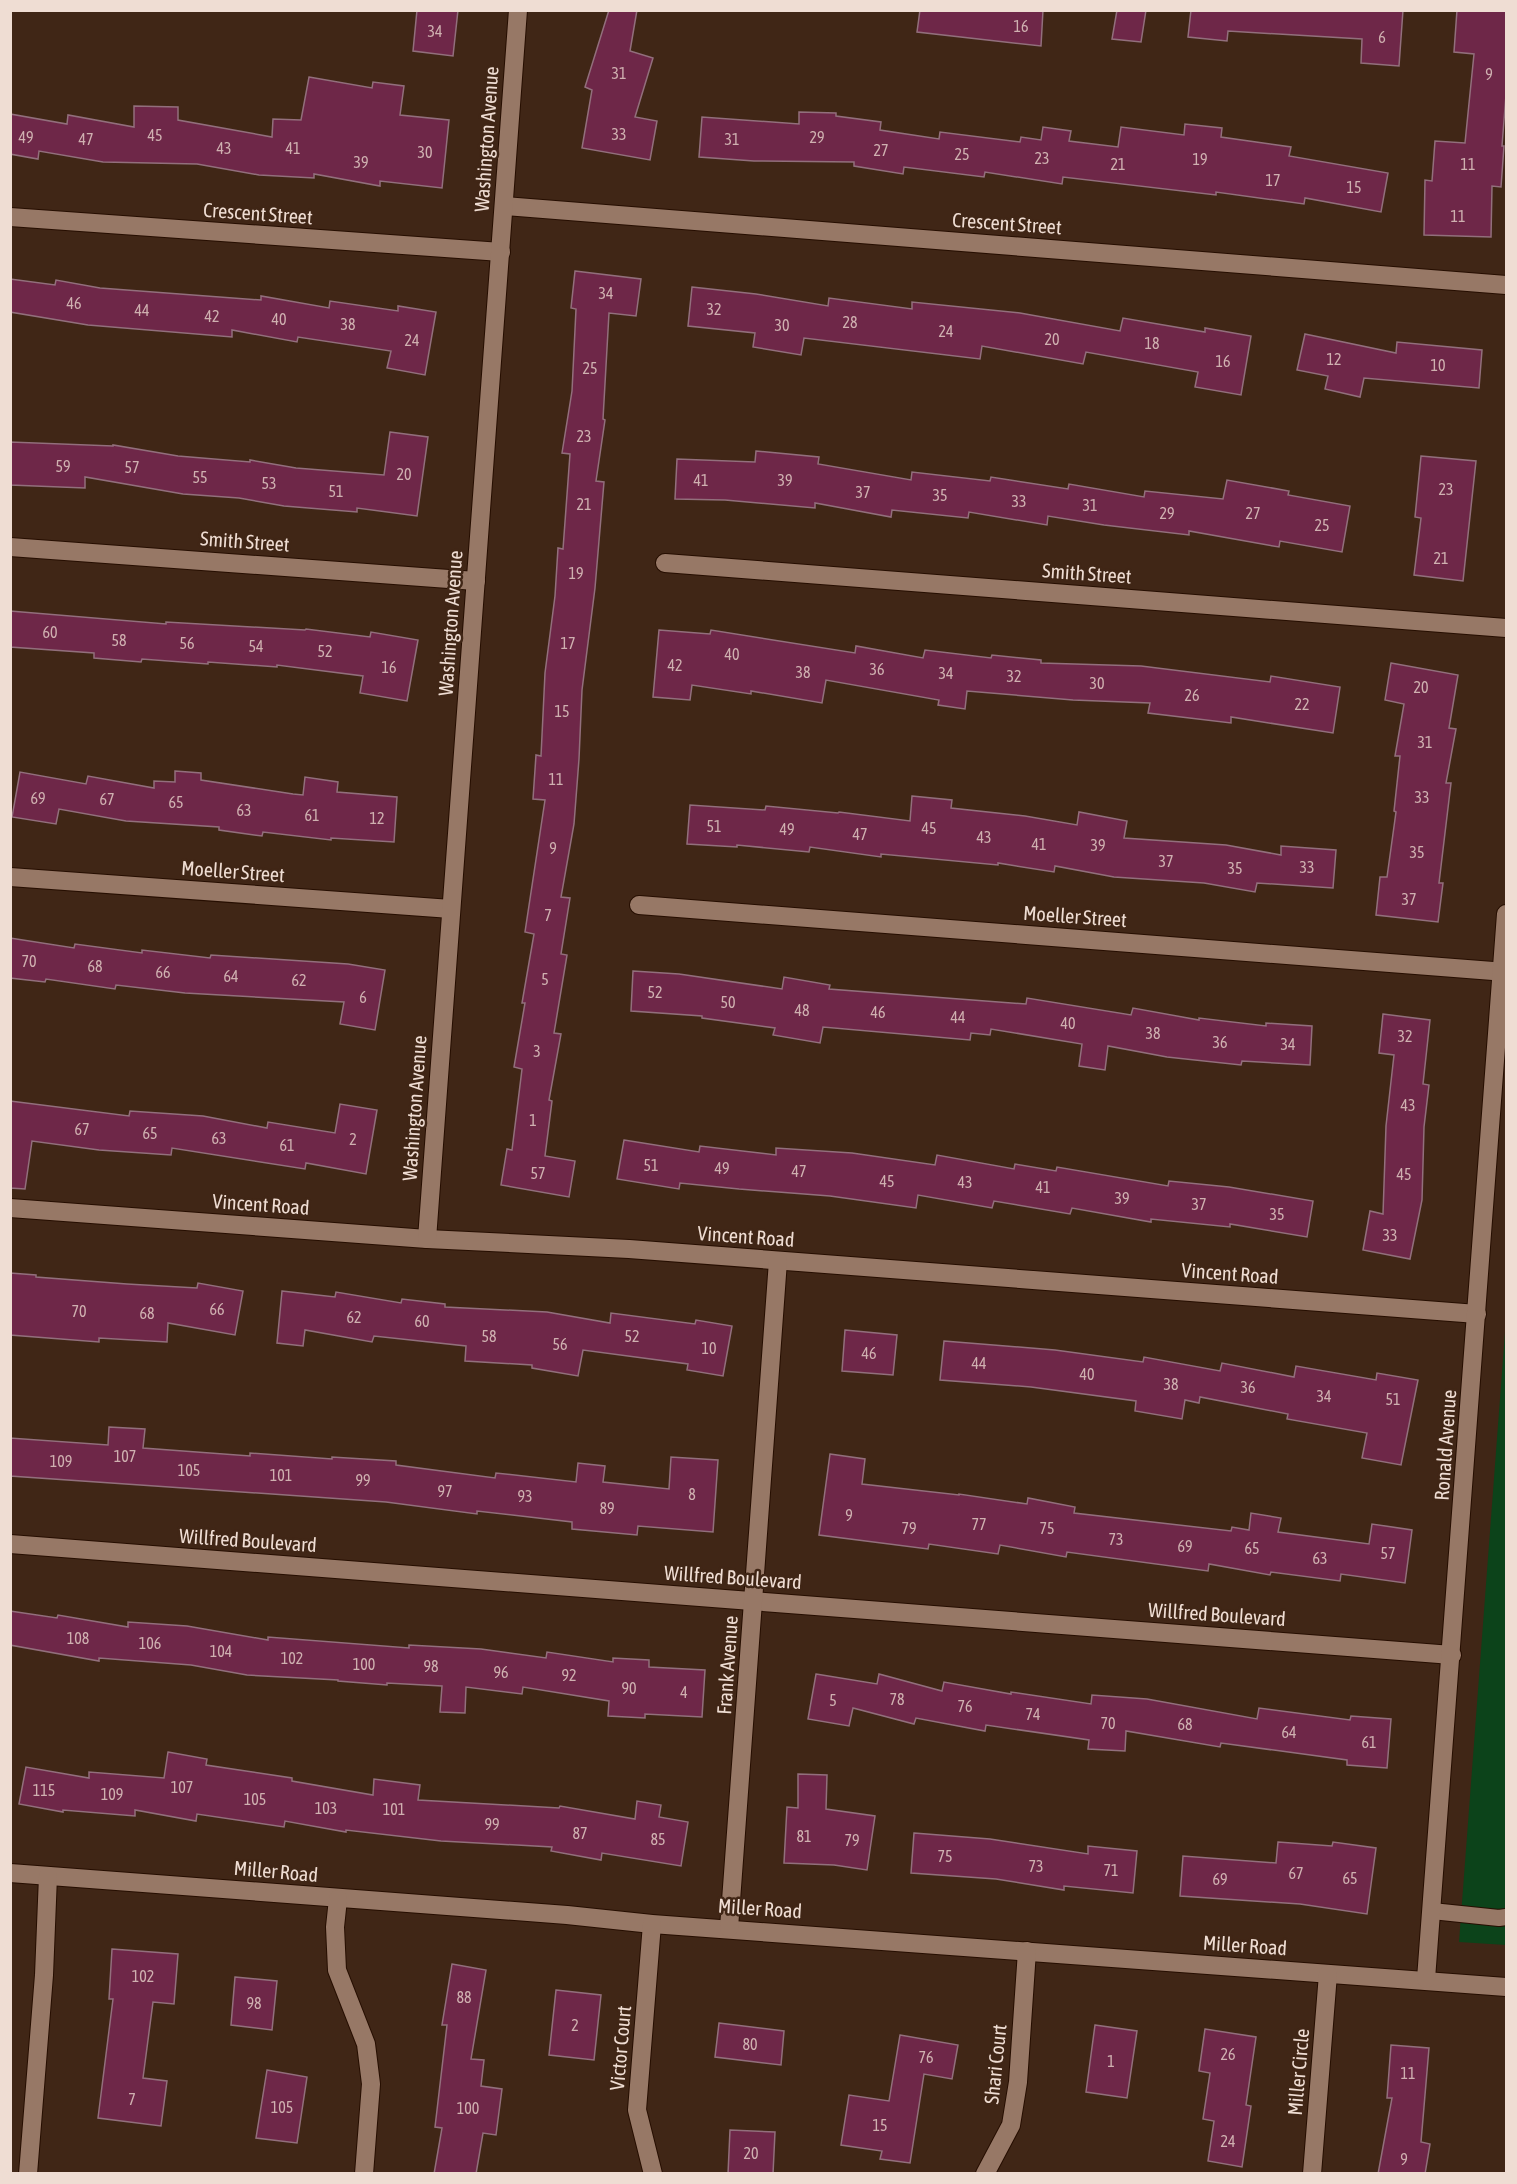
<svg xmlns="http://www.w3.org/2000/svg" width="1517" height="2184" font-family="'Asap Condensed',sans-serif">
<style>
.green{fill:#0c431a}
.building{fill:#6e2748;stroke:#926f7c;stroke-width:1.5}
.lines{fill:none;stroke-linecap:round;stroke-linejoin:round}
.lane-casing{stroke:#260e01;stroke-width:18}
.street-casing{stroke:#260e01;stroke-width:20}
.lane{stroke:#977866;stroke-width:16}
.street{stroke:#977866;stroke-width:18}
.labels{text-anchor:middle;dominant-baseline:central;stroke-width:5;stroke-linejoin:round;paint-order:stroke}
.number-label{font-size:16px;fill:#cfb0b0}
.street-label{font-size:20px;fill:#efddd3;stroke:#402616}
</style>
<rect width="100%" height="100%" fill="#402616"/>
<polygon class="green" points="1506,1319 1506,1945 1459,1942"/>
<g class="building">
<polygon points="417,10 458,10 453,56 413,51"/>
<polygon points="609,10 637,10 630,51 653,58 635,117 657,121 650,160 582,148 592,90 585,87"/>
<polygon points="920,10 1043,10 1041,46 917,32"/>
<polygon points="1117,10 1146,10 1141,42 1112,39"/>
<polygon points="1191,10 1403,10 1399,66 1361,63 1362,39 1228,31 1227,41 1188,37"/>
<polygon points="1457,10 1506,10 1506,95 1502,146 1504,146 1501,187 1492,186 1491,237 1424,235 1425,180 1432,181 1435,141 1465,143 1474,54 1454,52"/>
<polygon points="309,77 372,88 373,82 404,86 400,115 449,120 442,188 380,181 380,186 314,174 314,178 259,175 197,164 103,162 39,151 38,159 10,154 10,114 67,124 68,115 134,127 134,106 178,107 178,120 272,137 273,119 301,120"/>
<polygon points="799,112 836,113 836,116 881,122 880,130 939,139 940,132 1020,142 1021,137 1041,140 1043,127 1071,131 1069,141 1118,147 1121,127 1184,135 1185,124 1222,128 1221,137 1291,147 1289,156 1388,173 1381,212 1305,198 1304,204 1216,192 1216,195 1063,177 1062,184 985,172 984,177 904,167 903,174 854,166 854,162 754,161 699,157 702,117 799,124"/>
<polygon points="575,271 641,279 636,316 609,313 603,419 605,420 596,481 604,482 595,588 582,690 579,759 574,824 561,897 570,898 561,954 567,955 554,1033 561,1034 549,1100 552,1101 545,1156 575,1161 569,1197 501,1185 507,1149 512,1150 522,1069 514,1067 525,1003 522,1003 534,934 525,932 545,800 533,799 536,755 541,756 545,673 555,596 558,548 563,549 570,454 562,453 572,391 576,309 571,308"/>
<polygon points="10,279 55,285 56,280 100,288 261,300 261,296 329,308 330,301 398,311 398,306 436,312 425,375 387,368 391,351 298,337 297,342 232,330 232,337 88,325 10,312"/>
<polygon points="692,287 756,294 828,306 829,298 912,309 912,302 1020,313 1120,331 1123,318 1205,332 1205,328 1251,336 1241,395 1195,387 1198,372 1086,352 1083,364 982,346 980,359 804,338 801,355 753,347 755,333 688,326"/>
<polygon points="1305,334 1396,353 1397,342 1482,350 1479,388 1364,378 1360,397 1325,389 1328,376 1297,370"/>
<polygon points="390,432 428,437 417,516 357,508 357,512 284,506 239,498 183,494 85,477 85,488 10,485 10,442 113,446 113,445 178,456 250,462 250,460 296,468 384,475"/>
<polygon points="756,451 819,457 818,464 911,480 912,472 990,481 991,477 1068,489 1069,484 1144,497 1145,491 1223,499 1227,480 1289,491 1288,495 1350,506 1342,552 1280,541 1279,547 1189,531 1189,535 1104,525 1048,516 1047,525 969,512 968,518 892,510 891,517 815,503 815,508 725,500 675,499 677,459 755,462"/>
<polygon points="1421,456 1476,461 1463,581 1414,575 1421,518 1415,517"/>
<polygon points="10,611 166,624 166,622 305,630 306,629 370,637 371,632 418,640 407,701 360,693 363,676 277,665 277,667 208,662 208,664 142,659 141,662 94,658 94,653 10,647"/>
<polygon points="659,630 710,634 711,630 855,653 856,646 923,658 925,650 991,658 992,655 1041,660 1041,663 1141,666 1270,682 1271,676 1340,687 1333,733 1231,717 1231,723 1148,713 1150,703 1073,700 967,691 965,709 938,705 939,700 826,680 822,703 751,691 751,694 692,685 690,700 653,697"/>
<polygon points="1391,663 1458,675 1449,728 1456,729 1446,783 1451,783 1439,883 1443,883 1438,922 1376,915 1380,877 1387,877 1396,812 1394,811 1400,756 1395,756 1404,704 1385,700"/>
<polygon points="175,771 201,773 201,780 293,794 303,795 305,777 338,782 337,792 397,797 394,842 331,838 331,840 263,832 262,836 219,830 219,827 126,821 59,809 56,824 12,817 20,772 86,784 88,776 154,788 154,781 175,782"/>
<polygon points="912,796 952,800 951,808 1025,816 1077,825 1079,812 1127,821 1124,838 1226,845 1281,855 1281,846 1336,850 1333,888 1257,883 1255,892 1204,883 1114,877 1055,866 1054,872 998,863 998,865 881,854 881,857 810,847 809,852 737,845 737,847 687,844 690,805 765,810 766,806 838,813 839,812 910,821"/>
<polygon points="10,938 74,948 75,944 142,953 142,950 210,958 211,955 348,964 385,970 375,1030 340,1024 344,1002 185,993 116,985 115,989 46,979 45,982 10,978"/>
<polygon points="633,971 679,974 782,989 784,977 830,985 829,989 1026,1004 1027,998 1131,1015 1133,1008 1199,1020 1199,1018 1266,1026 1266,1023 1312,1026 1310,1065 1242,1061 1241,1065 1167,1057 1108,1046 1105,1070 1079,1066 1082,1044 991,1029 990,1035 971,1033 970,1040 823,1027 820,1043 773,1035 775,1028 702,1018 702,1016 631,1011"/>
<polygon points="1383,1014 1430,1020 1423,1084 1429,1085 1424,1127 1422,1200 1410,1259 1363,1250 1370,1211 1383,1214 1386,1126 1394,1055 1379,1053"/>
<polygon points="10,1101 129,1116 130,1111 203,1116 267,1128 268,1122 335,1133 340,1104 377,1110 366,1174 306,1163 305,1169 172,1148 171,1155 99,1150 32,1141 25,1189 10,1188"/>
<polygon points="624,1140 699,1152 700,1146 776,1155 776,1148 852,1153 935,1165 937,1155 1014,1169 1015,1164 1056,1171 1057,1167 1168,1186 1169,1181 1229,1187 1313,1201 1307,1237 1230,1224 1230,1227 1151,1219 1151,1222 1072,1208 1070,1214 994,1201 992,1208 918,1195 916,1208 830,1196 739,1189 680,1183 679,1189 617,1179"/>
<polygon points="10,1273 36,1275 36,1277 127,1284 197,1288 198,1283 243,1291 235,1335 168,1323 167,1342 99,1338 99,1342 10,1335"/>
<polygon points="282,1291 335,1297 336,1292 401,1303 402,1299 445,1304 445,1307 547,1312 610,1323 611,1313 695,1324 696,1320 732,1326 723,1376 687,1370 688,1364 583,1350 578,1376 532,1368 532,1365 465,1361 466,1346 374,1336 372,1342 305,1330 303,1346 277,1343"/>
<polygon points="845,1330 897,1335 893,1375 842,1371"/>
<polygon points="944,1341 1055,1350 1143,1362 1144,1357 1220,1371 1222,1363 1294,1377 1296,1366 1376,1380 1377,1373 1418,1380 1401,1465 1362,1458 1367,1433 1287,1419 1288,1414 1200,1397 1199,1403 1185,1400 1182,1419 1135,1411 1136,1401 1031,1387 940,1380"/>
<polygon points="109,1427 145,1429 143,1448 250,1456 250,1453 332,1459 332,1457 396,1461 396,1465 495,1478 496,1473 576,1482 578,1463 605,1466 603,1482 669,1489 671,1457 718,1460 713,1532 638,1526 637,1535 572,1529 572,1522 477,1511 477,1514 386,1502 10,1476 10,1438 108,1445"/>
<polygon points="830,1454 865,1459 862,1484 959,1495 959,1494 1027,1504 1028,1498 1075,1507 1074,1513 1231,1531 1232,1527 1249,1530 1251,1513 1281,1518 1278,1532 1369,1544 1372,1524 1412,1530 1405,1583 1341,1574 1340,1581 1271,1572 1270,1575 1209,1564 1208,1571 1067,1552 1066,1557 1000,1545 998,1554 929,1544 928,1549 819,1535"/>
<polygon points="10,1611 57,1618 58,1615 128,1627 128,1622 187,1626 268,1640 268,1637 409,1648 409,1645 481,1649 546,1658 547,1652 613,1662 613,1658 649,1660 649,1667 705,1670 702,1717 645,1714 645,1718 608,1716 609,1701 523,1687 522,1694 466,1687 465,1713 440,1712 442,1686 387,1683 387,1685 338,1681 338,1680 247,1675 191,1665 99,1658 99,1661 10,1645"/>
<polygon points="816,1674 877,1684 879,1674 942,1691 944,1682 1011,1694 1011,1692 1091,1704 1092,1695 1147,1699 1257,1719 1259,1708 1350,1720 1351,1716 1391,1719 1387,1768 1347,1765 1347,1760 1221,1743 1220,1747 1126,1731 1125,1751 1088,1749 1089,1740 986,1725 985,1731 916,1718 914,1724 853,1708 849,1726 808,1719"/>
<polygon points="168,1752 207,1759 206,1765 292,1778 292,1781 373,1795 374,1779 420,1785 418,1800 559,1808 560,1806 635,1819 637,1801 661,1805 659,1817 688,1822 681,1866 602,1853 601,1860 551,1851 552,1847 441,1841 346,1830 346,1832 285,1821 284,1827 197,1814 196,1821 135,1810 135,1816 63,1810 63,1812 19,1804 26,1767 89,1778 89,1772 164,1778"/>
<polygon points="798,1774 827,1775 826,1809 875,1816 867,1870 834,1865 784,1863 787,1807 798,1808"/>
<polygon points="914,1833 990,1839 1088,1854 1088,1846 1137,1851 1133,1893 1064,1886 1064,1890 996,1879 911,1873"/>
<polygon points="1278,1842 1332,1846 1333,1842 1376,1848 1367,1914 1300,1904 1180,1896 1183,1856 1276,1863"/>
<polygon points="112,1949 178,1954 174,2004 153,2002 143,2078 167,2081 161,2126 98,2118 113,1999 109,1999"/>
<polygon points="452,1964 486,1970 471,2059 484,2060 481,2086 502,2089 496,2135 483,2133 476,2174 434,2174 442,2128 435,2127 447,2025 442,2025"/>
<polygon points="235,1977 277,1981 272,2030 231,2025"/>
<polygon points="556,1990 601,1995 594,2060 549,2055"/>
<polygon points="719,2023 784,2031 781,2065 715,2057"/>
<polygon points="1095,2025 1137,2031 1127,2098 1086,2092"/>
<polygon points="1205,2029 1256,2037 1246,2105 1251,2106 1242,2167 1208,2161 1214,2121 1203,2119 1210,2073 1199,2071"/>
<polygon points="900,2035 958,2045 952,2079 924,2074 910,2163 880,2159 882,2151 841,2145 849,2095 889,2101"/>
<polygon points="1391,2045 1429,2048 1421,2142 1430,2144 1425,2174 1378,2174 1392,2098 1387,2098"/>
<polygon points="267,2070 307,2077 297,2143 256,2138"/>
<polygon points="730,2130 775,2132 773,2174 728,2174"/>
</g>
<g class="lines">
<defs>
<polyline id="lane" points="1432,1911 1499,1918 1506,1917"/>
<g id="street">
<polyline points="504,206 1506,285"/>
<polyline points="10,217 501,252"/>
<polyline points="10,547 476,581"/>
<polyline points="665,563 1506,628"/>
<polyline points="10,877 451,909"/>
<polyline points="639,905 1506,972"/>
<polyline points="10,1208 427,1239 629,1249 1477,1314"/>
<polyline points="427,1239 518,10"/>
<polyline points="10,1544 1452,1655"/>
<polyline points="10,1873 567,1915 652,1924 1506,1987"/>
<polyline points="338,1899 335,1927 337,1970 366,2044 371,2084 364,2174"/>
<polyline points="652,1924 637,2110 653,2174"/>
<polyline points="729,1928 778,1261"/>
<polyline points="1426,1979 1506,914"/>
<polyline points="28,2174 44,1975 48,1876"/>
<polyline points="985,2174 1011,2125 1018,2082 1027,1951"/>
<polyline points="1312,2174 1328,1974"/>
</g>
</defs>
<use href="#lane" class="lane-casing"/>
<use href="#street" class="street-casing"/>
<use href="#lane" class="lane"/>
<use href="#street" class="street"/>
</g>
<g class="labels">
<g class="number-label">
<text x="1021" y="26">16</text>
<text x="435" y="31">34</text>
<text x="1382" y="37">6</text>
<text x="619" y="73">31</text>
<text x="1489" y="74">9</text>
<text x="619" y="134">33</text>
<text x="155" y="135">45</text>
<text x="26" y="137">49</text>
<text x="817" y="137">29</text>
<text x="86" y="139">47</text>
<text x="732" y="139">31</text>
<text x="224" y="148">43</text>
<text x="293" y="148">41</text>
<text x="881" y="150">27</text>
<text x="425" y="152">30</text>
<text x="962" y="154">25</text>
<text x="1042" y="158">23</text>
<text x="1200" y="159">19</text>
<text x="361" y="162">39</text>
<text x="1118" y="164">21</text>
<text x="1468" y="164">11</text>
<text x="1273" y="180">17</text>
<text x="1354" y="187">15</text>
<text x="1458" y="216">11</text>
<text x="606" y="293">34</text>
<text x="74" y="303">46</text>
<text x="714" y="309">32</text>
<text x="142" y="310">44</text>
<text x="212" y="316">42</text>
<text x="279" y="319">40</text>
<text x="850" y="322">28</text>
<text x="348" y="324">38</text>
<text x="782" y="325">30</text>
<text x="946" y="331">24</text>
<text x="1052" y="339">20</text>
<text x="412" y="340">24</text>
<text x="1152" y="343">18</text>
<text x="1334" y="359">12</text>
<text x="1223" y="361">16</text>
<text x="1438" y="365">10</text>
<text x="590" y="368">25</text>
<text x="584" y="436">23</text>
<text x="63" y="466">59</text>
<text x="132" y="467">57</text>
<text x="404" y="474">20</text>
<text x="200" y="477">55</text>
<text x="701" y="480">41</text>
<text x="785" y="480">39</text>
<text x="269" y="483">53</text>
<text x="1446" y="489">23</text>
<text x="336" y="491">51</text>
<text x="863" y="492">37</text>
<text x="940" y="495">35</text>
<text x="1019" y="501">33</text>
<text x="584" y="504">21</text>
<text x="1090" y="505">31</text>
<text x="1167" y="513">29</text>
<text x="1253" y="513">27</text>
<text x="1322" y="525">25</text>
<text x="1441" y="558">21</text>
<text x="576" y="573">19</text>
<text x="50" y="632">60</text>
<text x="119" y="640">58</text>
<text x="187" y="643">56</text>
<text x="568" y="643">17</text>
<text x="256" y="646">54</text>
<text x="325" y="651">52</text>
<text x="732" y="654">40</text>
<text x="675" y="665">42</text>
<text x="389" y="667">16</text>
<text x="877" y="669">36</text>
<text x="803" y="672">38</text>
<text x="946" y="673">34</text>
<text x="1014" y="676">32</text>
<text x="1097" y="683">30</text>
<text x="1421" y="687">20</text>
<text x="1192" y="695">26</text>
<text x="1302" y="704">22</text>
<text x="562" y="711">15</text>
<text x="1425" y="742">31</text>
<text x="556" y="779">11</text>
<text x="1422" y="797">33</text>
<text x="38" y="798">69</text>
<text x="107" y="799">67</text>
<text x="176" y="802">65</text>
<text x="244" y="810">63</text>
<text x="312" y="815">61</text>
<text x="377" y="818">12</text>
<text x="714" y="826">51</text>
<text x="929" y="828">45</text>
<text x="787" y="829">49</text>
<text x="860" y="834">47</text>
<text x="984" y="837">43</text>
<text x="1039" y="844">41</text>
<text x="1098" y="845">39</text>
<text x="553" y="848">9</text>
<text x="1417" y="852">35</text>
<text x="1166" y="861">37</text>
<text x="1307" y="867">33</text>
<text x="1235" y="868">35</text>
<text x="1409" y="899">37</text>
<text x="548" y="915">7</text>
<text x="29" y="961">70</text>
<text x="95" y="966">68</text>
<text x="163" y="972">66</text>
<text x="231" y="976">64</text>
<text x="545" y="979">5</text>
<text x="299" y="980">62</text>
<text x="655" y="992">52</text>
<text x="363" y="997">6</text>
<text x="728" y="1002">50</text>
<text x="802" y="1010">48</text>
<text x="878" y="1012">46</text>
<text x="958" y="1017">44</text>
<text x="1068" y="1023">40</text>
<text x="1153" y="1033">38</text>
<text x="1405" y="1036">32</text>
<text x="1220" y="1042">36</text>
<text x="1288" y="1044">34</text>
<text x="537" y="1051">3</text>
<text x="1408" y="1105">43</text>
<text x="533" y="1120">1</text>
<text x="82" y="1129">67</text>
<text x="150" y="1133">65</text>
<text x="219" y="1138">63</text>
<text x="353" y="1139">2</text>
<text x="287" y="1145">61</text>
<text x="651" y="1165">51</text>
<text x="722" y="1168">49</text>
<text x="799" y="1171">47</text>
<text x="538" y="1173">57</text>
<text x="1404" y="1174">45</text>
<text x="887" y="1181">45</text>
<text x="965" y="1182">43</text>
<text x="1043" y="1187">41</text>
<text x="1122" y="1198">39</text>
<text x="1199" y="1204">37</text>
<text x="1277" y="1214">35</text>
<text x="1390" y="1235">33</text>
<text x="217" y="1309">66</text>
<text x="79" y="1311">70</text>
<text x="147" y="1313">68</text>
<text x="354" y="1317">62</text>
<text x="422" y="1321">60</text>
<text x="489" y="1336">58</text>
<text x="632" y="1336">52</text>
<text x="560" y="1344">56</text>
<text x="709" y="1348">10</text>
<text x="869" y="1353">46</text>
<text x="979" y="1363">44</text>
<text x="1087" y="1374">40</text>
<text x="1171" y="1384">38</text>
<text x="1248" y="1387">36</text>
<text x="1324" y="1396">34</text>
<text x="1393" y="1399">51</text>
<text x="125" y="1456">107</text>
<text x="61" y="1461">109</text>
<text x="189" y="1470">105</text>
<text x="281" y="1475">101</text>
<text x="363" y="1480">99</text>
<text x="445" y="1491">97</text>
<text x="692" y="1494">8</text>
<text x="525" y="1496">93</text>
<text x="607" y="1508">89</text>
<text x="849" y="1515">9</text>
<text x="979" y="1524">77</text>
<text x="909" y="1528">79</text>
<text x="1047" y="1528">75</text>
<text x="1116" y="1539">73</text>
<text x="1185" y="1546">69</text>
<text x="1252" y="1548">65</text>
<text x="1388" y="1553">57</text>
<text x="1320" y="1558">63</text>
<text x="78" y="1638">108</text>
<text x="150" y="1643">106</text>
<text x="221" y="1651">104</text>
<text x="292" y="1658">102</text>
<text x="364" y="1664">100</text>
<text x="431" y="1666">98</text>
<text x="501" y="1672">96</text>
<text x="569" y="1675">92</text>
<text x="629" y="1688">90</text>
<text x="684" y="1692">4</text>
<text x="897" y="1699">78</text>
<text x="833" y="1700">5</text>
<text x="965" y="1706">76</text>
<text x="1033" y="1714">74</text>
<text x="1108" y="1723">70</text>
<text x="1185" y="1724">68</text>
<text x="1289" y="1732">64</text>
<text x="1369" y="1742">61</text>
<text x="182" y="1787">107</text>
<text x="44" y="1790">115</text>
<text x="112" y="1794">109</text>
<text x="255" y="1799">105</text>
<text x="326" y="1808">103</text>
<text x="394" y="1809">101</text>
<text x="492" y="1824">99</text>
<text x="580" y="1833">87</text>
<text x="804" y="1836">81</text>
<text x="658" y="1839">85</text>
<text x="852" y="1840">79</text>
<text x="945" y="1856">75</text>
<text x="1036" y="1866">73</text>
<text x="1111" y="1870">71</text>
<text x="1296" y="1873">67</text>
<text x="1350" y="1878">65</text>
<text x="1220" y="1879">69</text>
<text x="143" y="1976">102</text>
<text x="464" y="1997">88</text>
<text x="254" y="2003">98</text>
<text x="575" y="2025">2</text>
<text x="750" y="2044">80</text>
<text x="1228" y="2054">26</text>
<text x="926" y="2057">76</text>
<text x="1111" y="2061">1</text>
<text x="1408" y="2073">11</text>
<text x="132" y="2099">7</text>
<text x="282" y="2107">105</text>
<text x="468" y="2108">100</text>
<text x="880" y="2125">15</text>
<text x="1228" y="2141">24</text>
<text x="751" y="2153">20</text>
<text x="1404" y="2159">9</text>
</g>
<g class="street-label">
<text transform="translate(486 139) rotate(-86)">Washington Avenue</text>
<text transform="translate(258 213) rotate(4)">Crescent Street</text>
<text transform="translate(1007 223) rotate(4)">Crescent Street</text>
<text transform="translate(245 541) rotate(4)">Smith Street</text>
<text transform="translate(1087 573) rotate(4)">Smith Street</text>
<text transform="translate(450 623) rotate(-86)">Washington Avenue</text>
<text transform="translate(233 871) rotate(4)">Moeller Street</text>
<text transform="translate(1075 916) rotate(4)">Moeller Street</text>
<text transform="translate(414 1108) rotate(-86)">Washington Avenue</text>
<text transform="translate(261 1204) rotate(4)">Vincent Road</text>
<text transform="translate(746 1236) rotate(4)">Vincent Road</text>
<text transform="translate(1230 1273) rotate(4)">Vincent Road</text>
<text transform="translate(1445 1445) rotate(-86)">Ronald Avenue</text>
<text transform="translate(248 1540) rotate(4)">Willfred Boulevard</text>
<text transform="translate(733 1577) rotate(4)">Willfred Boulevard</text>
<text transform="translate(1217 1614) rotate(4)">Willfred Boulevard</text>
<text transform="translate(727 1665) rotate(-86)">Frank Avenue</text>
<text transform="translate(276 1871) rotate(5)">Miller Road</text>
<text transform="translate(760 1908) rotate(4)">Miller Road</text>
<text transform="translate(1245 1945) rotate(4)">Miller Road</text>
<text transform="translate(620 2048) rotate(-85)">Victor Court</text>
<text transform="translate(995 2064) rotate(-84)">Shari Court</text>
<text transform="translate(1298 2072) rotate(-85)">Miller Circle</text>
</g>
</g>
<rect width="1517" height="2184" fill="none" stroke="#efddd3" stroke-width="24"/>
</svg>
